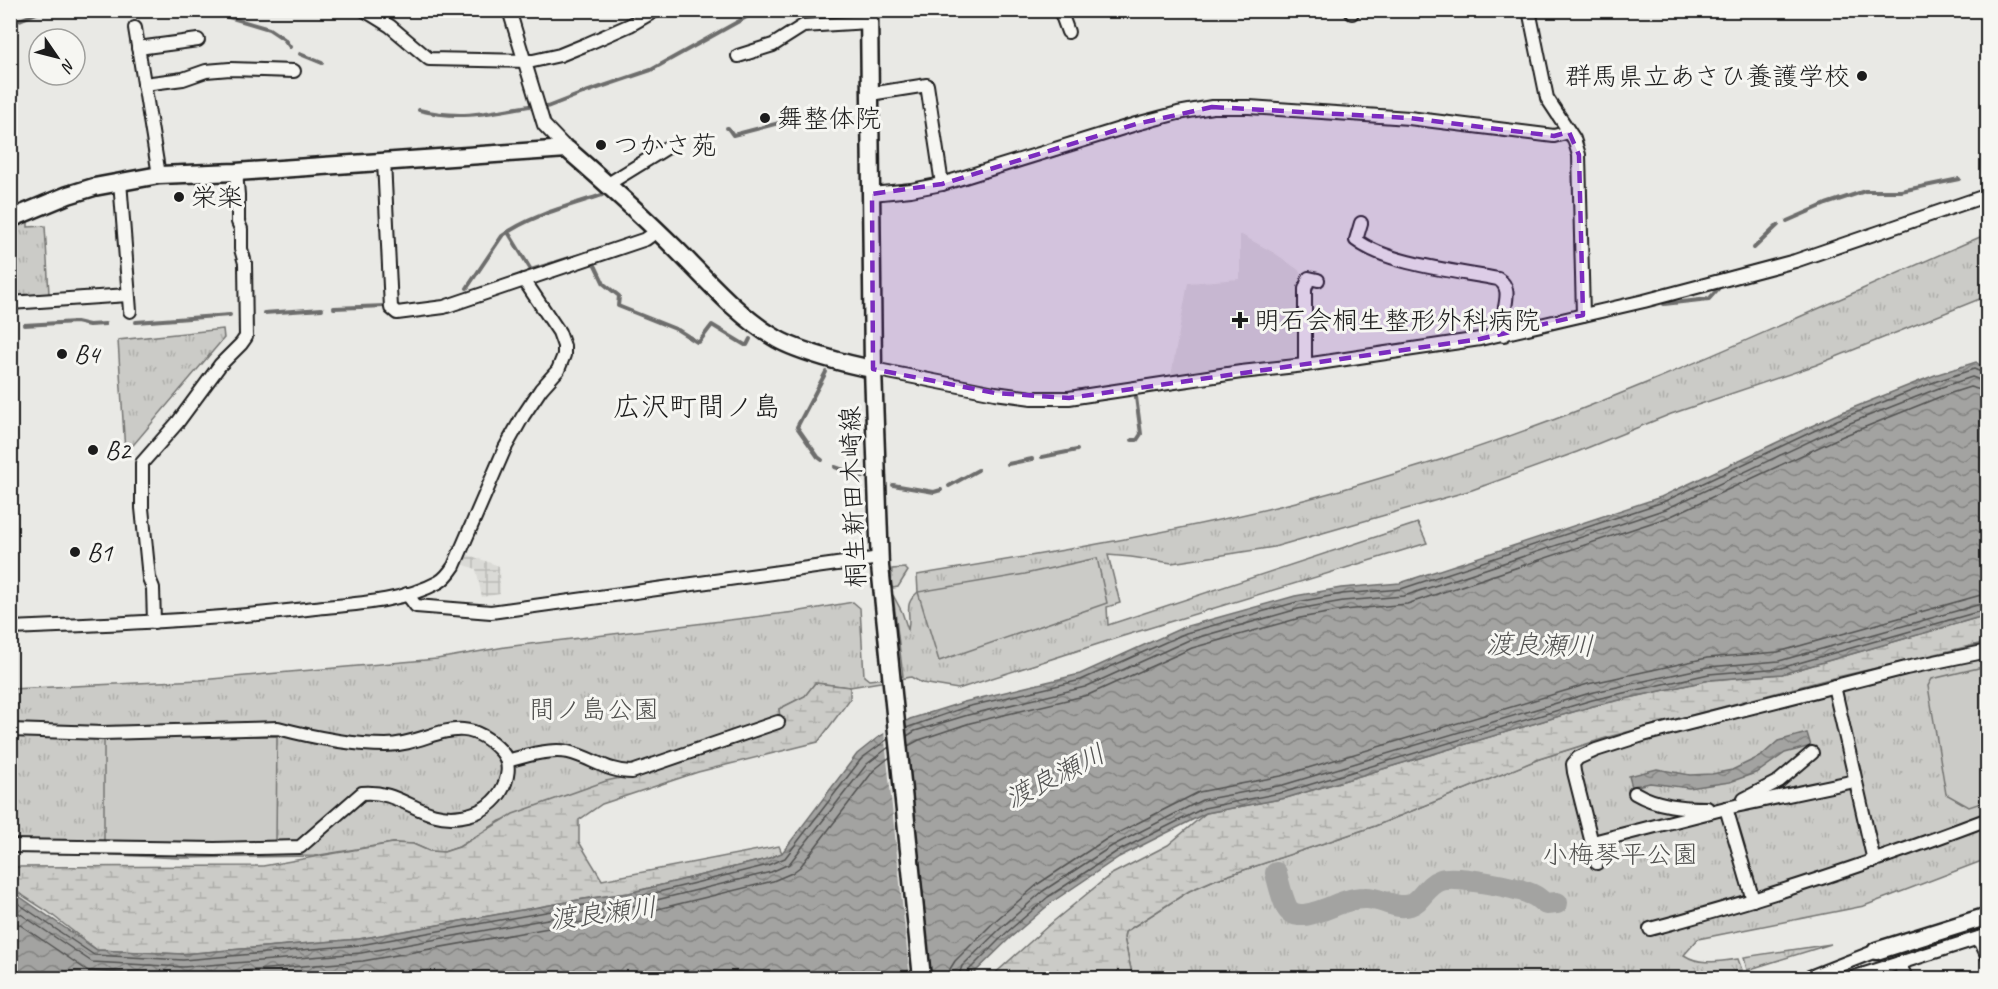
<svg xmlns="http://www.w3.org/2000/svg" width="1998" height="989" font-family="Caveat,'Klee One',sans-serif">
<style>
.built{fill:#dadad6}
.industrial{fill:url(#industrial-grid)}
.grass{fill:url(#grass-tufts);stroke:#747472;stroke-width:1.5}
.wetland{fill:url(#wetland-marsh);stroke:#747472;stroke-width:1.5}
.pitch{fill:#cbcbc7;stroke:#747472;stroke-width:1.5}
.water{fill:url(#water-waves);stroke:#6d6d6c;stroke-width:1.5}
.pier{fill:#e9e9e5}
.lines{fill:none;stroke-linecap:round;stroke-linejoin:round}
.shore{stroke:#525251;stroke-width:1.5}
.stream{stroke:#6d6d6c;stroke-width:4}
.river{stroke:#a3a3a1;stroke-width:22}
.street-casing{stroke:#1c1c1c;stroke-width:16}
.secondary-casing{stroke:#1c1c1c;stroke-width:21}
.street{stroke:#f6f6f2;stroke-width:12}
.secondary{stroke:#f6f6f2;stroke-width:16}
.marked{fill:#7b2cbf;fill-opacity:0.2;stroke:#7b2cbf;stroke-width:4.5;stroke-dasharray:12 8;stroke-linejoin:round}
.poi-dot{fill:#1c1c1c;stroke:#f6f6f2;stroke-width:2}
.labels{text-anchor:middle;dominant-baseline:central;stroke-width:6;stroke-linejoin:round;paint-order:stroke}
.poi-label{font-size:26px;fill:#1c1c1c;stroke:#f6f6f2;text-anchor:start}
.street-label{font-size:26px;fill:#1c1c1c;stroke:#f6f6f2}
.park-label{font-size:26px;fill:#51514f;stroke:#f6f6f2}
.water-label{font-size:27px;font-style:italic;fill:#525251;stroke:#f6f6f2}
.quarter-label{font-size:28px;fill:#1c1c1c;stroke:#f6f6f2}
</style>
<defs>
<pattern id="industrial-grid" width="8" height="8" patternUnits="userSpaceOnUse" patternTransform="scale(1.5)"><rect width="8" height="8" fill="#dadad6"/><path d="M0 4h8M4 0v8" fill="none" stroke="#babab7"/></pattern>
<pattern id="grass-tufts" width="24" height="20" patternUnits="userSpaceOnUse" patternTransform="scale(1.5)"><rect width="24" height="20" fill="#cbcbc7"/><path d="M3 7l-1-3M5 7V3M7 7l1-3M15 17l-1-3M17 17v-4M19 17l1-3" fill="none" stroke="#aeaeaa"/></pattern>
<pattern id="wetland-marsh" width="20" height="14" patternUnits="userSpaceOnUse" patternTransform="scale(1.5)"><rect width="20" height="14" fill="#cbcbc7"/><path d="M1 5h8M5 5V1M11 12h8M15 12V8" fill="none" stroke="#aeaeaa"/></pattern>
<pattern id="water-waves" width="16" height="10" patternUnits="userSpaceOnUse" patternTransform="scale(1.5)"><rect width="16" height="10" fill="#a3a3a1"/><path d="M0 5q4-4 8 0t8 0" fill="none" stroke="#848482"/></pattern>
</defs>
<rect width="100%" height="100%" fill="#e9e9e5"/>
<filter id="ink" filterUnits="userSpaceOnUse"><feTurbulence type="fractalNoise" baseFrequency=".0167" numOctaves="2"/><feDisplacementMap in="SourceGraphic" scale="12" xChannelSelector="R" yChannelSelector="G"/><feConvolveMatrix kernelMatrix="1 2 1 2 8 2 1 2 1" color-interpolation-filters="sRGB"/></filter>
<g filter="url(#ink)">
<polygon class="built" points="1240,234 1276,254 1300,271 1297,357 1171,376 1188,283 1240,279"/>
<polygon class="industrial" points="466,554 499,566 500,594 482,597 476,569 462,564"/>
<g class="grass">
<polygon points="28,221 28,227 45,226 49,294 11,297 10,229"/>
<path d="M1987 234V296L1816 365 1671 414 1577 452 1472 490 1274 547 1172 563 1131 557 1108 555 1120 603 1107 607 1108 625 1418 523 1427 543 1120 637 958 689 922 683 911 677 850 687 815 683 805 696 779 709 781 724 500 821 459 847 444 852 429 851 413 844 393 843 314 856 179 858 11 850V689L200 680 437 659 505 647 795 612 853 602 860 608 864 676 869 680 903 676 893 595 902 612 908 630C912 611 902 606 918 592L917 575C1044 554 1171 533 1296 502 1345 490 1394 474 1443 459 1630 398 1807 312 1987 234Z"/>
<polygon points="223,329 224,338 129,450 125,452 118,340"/>
<polygon points="905,568 908,571 898,587 893,588 891,586 892,569"/>
<path d="M1987 642V859L1864 906 1698 939 1684 955C1701 966 1719 961 1738 959L1742 970 1710 978H1133L1124 938 1125 932 1189 891 1214 880 1375 826 1539 759 1612 736 1829 679Z"/>
<polygon points="1831,944 1747,970 1744,957"/>
</g>
<g class="wetland">
<polygon points="1987,615 1987,642 1829,679 1612,736 1539,759 1375,826 1214,880 1189,891 1125,932 1124,938 1133,978 990,978 1049,925 1110,875 1168,845 1206,813 1286,798 1593,706 1710,680 1782,674"/>
<polygon points="815,683 850,687 850,699 818,742 698,772 602,804 579,820 579,842 602,880 779,846 782,853 767,859 629,893 584,899 359,939 182,954 97,950 47,911 11,888 10,867 263,866 393,843 413,844 429,851 444,852 459,847 513,814 606,781 635,775 781,724 779,709 805,696"/>
</g>
<g class="pitch">
<polygon points="1097,558 1107,603 939,661 918,592 1025,574"/>
<polygon points="1987,666 1987,801 1969,807 1946,794 1928,686 1932,679"/>
<polygon points="277,736 276,843 104,844 104,737"/>
</g>
<g class="water">
<polygon points="1976,362 1987,371 1987,615 1782,674 1710,680 1593,706 1286,798 1206,813 1119,857 1052,902 1010,938 969,978 11,978 10,890 97,950 182,954 359,939 584,899 629,893 767,859 782,853 857,754 877,738 910,719 964,702 1080,674 1184,627 1295,596 1341,588 1400,583 1661,497 1835,415 1935,375"/>
<polygon points="1807,733 1811,746 1785,753 1758,772 1730,782 1689,788 1650,783 1632,787 1629,776 1657,769 1690,775 1712,774 1732,770 1761,756 1778,741"/>
</g>
<polygon class="pier" points="904,719 931,978 910,978 884,730"/>
<g class="lines">
<g class="shore">
<polyline points="906,728 966,707 1081,680 1186,633 1297,602 1342,594 1401,589 1663,502 1837,420 1937,381 1974,369 1988,375"/>
<polyline points="907,736 915,731 968,715 1085,687 1189,640 1298,609 1343,601 1404,596 1666,509 1840,427 1939,388 1972,377 1988,383"/>
<polyline points="908,746 919,740 970,723 1088,695 1192,648 1300,618 1344,610 1407,604 1669,517 1843,436 1942,396 1970,387 1988,392"/>
<polyline points="10,898 94,955 183,960 360,945 585,905 630,899 768,865 785,858 862,758 888,739"/>
<polyline points="10,907 92,962 183,967 361,953 586,912 632,906 771,872 789,864 867,764 889,747"/>
<polyline points="10,918 88,971 183,976 363,961 588,921 633,915 773,881 792,873 800,867 874,770 890,757"/>
<polyline points="949,978 950,969 955,961 995,921 1038,884 1108,838 1199,792 1281,776 1588,684 1707,658 1778,652 1988,593"/>
<polyline points="958,978 962,966 1001,928 1043,891 1112,846 1202,800 1283,785 1590,693 1708,667 1779,661 1988,602"/>
<polyline points="965,978 967,972 1006,933 1048,897 1116,852 1204,808 1285,792 1592,700 1709,674 1781,668 1988,609"/>
</g>
<g class="stream">
<polyline points="130,10 147,10"/>
<polyline points="205,10 269,29 284,39 290,47"/>
<polyline points="10,24 44,10"/>
<polyline points="300,54 322,63"/>
<polyline points="547,107 583,93 651,70 759,10"/>
<path d="M419 110C459 120 489 113 529 106"/>
<polyline points="727,128 728,128 733,135 737,134 825,111"/>
<polyline points="1787,221 1826,204 1865,191 1901,191 1959,179"/>
<polyline points="508,232 531,270 586,253"/>
<polyline points="1754,248 1778,225"/>
<polyline points="594,263 604,284 619,296 618,306 678,330 697,342 699,342 712,325 745,345 747,345 750,339"/>
<path d="M467 288 502 236C531 215 569 206 602 195"/>
<polyline points="1664,304 1709,299 1718,289"/>
<polyline points="334,308 385,306"/>
<polyline points="264,313 322,309"/>
<polyline points="136,322 230,315"/>
<polyline points="24,325 76,322 89,325 105,324"/>
<polyline points="10,326 12,326"/>
<polyline points="1132,440 1137,440 1141,434 1136,397"/>
<polyline points="1042,457 1077,450"/>
<polyline points="822,460 818,457 797,427 826,372"/>
<polyline points="1008,464 1032,459"/>
<polyline points="835,467 863,477"/>
<polyline points="893,485 934,492 941,490"/>
<polyline points="949,486 978,470"/>
</g>
<path class="river" d="M1276 873C1279 884 1282 898 1287 908 1298 926 1333 904 1347 901 1352 899 1359 898 1365 898 1380 897 1395 910 1410 905 1422 901 1426 885 1441 880 1455 875 1522 888 1535 896 1539 898 1542 902 1546 904L1557 903"/>
<defs>
<g id="street">
<polyline points="364,10 390,26 429,59 533,61 560,55 587,44 630,25 656,10"/>
<polyline points="509,10 544,125 567,149"/>
<polyline points="1060,10 1068,32"/>
<polyline points="1352,10 1352,13"/>
<polyline points="1529,10 1547,98 1574,139 1579,155 1583,315"/>
<polyline points="135,28 159,175"/>
<polyline points="138,48 198,40"/>
<polyline points="738,56 773,45 803,26 869,22"/>
<polyline points="144,84 183,79 206,71 230,69 294,71"/>
<polyline points="870,94 927,85 942,184"/>
<polyline points="384,161 391,308 397,313 444,307 646,239 657,231"/>
<polyline points="120,181 130,311"/>
<polyline points="608,184 668,147"/>
<polyline points="872,194 911,190 942,184 1136,124 1178,113 1212,107 1249,107 1409,118 1554,136 1569,132"/>
<path d="M1361 223 1356 240C1389 265 1457 271 1498 279 1513 288 1504 305 1503 320 1502 325 1504 330 1504 335"/>
<polyline points="10,303 128,295"/>
<polyline points="1305,365 1305,289 1309,278 1318,280"/>
<polyline points="873,369 995,393 1032,398 1069,398 1241,372 1305,365 1480,339 1644,301 1795,261 1988,195"/>
<polyline points="407,594 416,606 491,612 880,558"/>
<polyline points="154,622 153,588 149,578 142,508 142,463 178,422 220,365 241,344 246,337 245,263 241,249 241,229 238,222 238,195 236,172"/>
<path d="M10 628C112 624 214 620 315 608 355 604 402 602 439 582 446 578 450 572 454 566L505 448 523 416 541 389 558 370 564 355V346L559 332 524 280"/>
<polyline points="1834,686 1874,861"/>
<path d="M10 730 103 733 278 728C312 737 350 745 386 745 431 745 460 707 501 751 512 763 508 780 500 793 491 806 477 814 462 816 421 823 402 789 362 793L300 847 215 849 10 846"/>
<path d="M507 761C525 756 550 748 568 752 591 757 607 772 632 772L778 722"/>
<path d="M1635 793C1657 806 1683 808 1707 808"/>
<polyline points="1744,799 1779,781 1812,753"/>
<polyline points="1726,808 1753,900"/>
<polyline points="1593,842 1726,808 1855,781"/>
<polyline points="1597,863 1574,772 1573,764 1578,758 1596,750 1643,735 1906,668 1988,651"/>
<path d="M1650 929C1765 899 1877 861 1988 819"/>
<polyline points="1979,938 1988,957"/>
<polyline points="1899,963 1906,978"/>
<polyline points="1807,978 1876,951"/>
<polyline points="1852,978 1988,935"/>
</g>
<g id="secondary">
<polyline points="869,10 873,369 880,566 922,978"/>
<path d="M10 219 68 195 94 187 159 175 236 172 567 149C605 182 643 216 678 251 709 282 739 317 777 339 798 351 849 365 873 369"/>
<polyline points="1876,951 1988,916"/>
</g>
</defs>
<use href="#street" class="street-casing"/>
<use href="#secondary" class="secondary-casing"/>
<use href="#street" class="street"/>
<use href="#secondary" class="secondary"/>
</g>
</g>
<path class="marked" d="M1212 107 1409 118 1554 136 1569 132 1579 155 1583 315 1480 339 1069 398 995 393 873 369 872 194 942 184 1136 124Z"/>
<g class="poi-dot">
<circle cx="1862" cy="76" r="6"/>
<circle cx="765" cy="118" r="6"/>
<circle cx="601" cy="145" r="6"/>
<circle cx="179" cy="197" r="6"/>
<path d="M1237 311h6v6h6v6h-6v6h-6v-6h-6v-6h6z"/>
<circle cx="62" cy="354" r="6"/>
<circle cx="93" cy="450" r="6"/>
<circle cx="75" cy="552" r="6"/>
</g>
<g class="labels">
<g class="poi-label">
<text x="1850" y="76" text-anchor="end">群馬県立あさひ養護学校</text>
<text x="777" y="118">舞整体院</text>
<text x="613" y="145">つかさ苑</text>
<text x="191" y="197">栄楽</text>
<text x="1254" y="320">明石会桐生整形外科病院</text>
<text x="74" y="354">B4</text>
<text x="105" y="450">B2</text>
<text x="87" y="552">B1</text>
</g>
<g class="street-label">
<text transform="translate(853 497) rotate(-92)">桐生新田木崎線</text>
</g>
<g class="park-label">
<text x="594" y="709">間ノ島公園</text>
<text x="1620" y="854">小梅琴平公園</text>
</g>
<g class="water-label">
<text transform="translate(1540 645) rotate(1)">渡良瀬川</text>
<text transform="translate(1055 776) rotate(-27)">渡良瀬川</text>
<text transform="translate(603 913) rotate(-7)">渡良瀬川</text>
</g>
<g class="quarter-label">
<text x="697" y="406">広沢町間ノ島</text>
</g>
</g>
<rect width="1998" height="989" fill="none" stroke="#f6f6f2" stroke-width="36"/>
<rect x="18" y="18" width="1962" height="953" fill="none" stroke="#1c1c1c" stroke-width="2" filter="url(#ink)"/>
<g transform="translate(57 57) rotate(125)"><circle r="28" fill="#f6f6f2" stroke="#9f9f9c" stroke-width="1.5"/>
<path d="M0-4.5L10 22L0 15L-10 22Z" fill="#1c1c1c"/>
<text y="-9" font-size="16" font-weight="bold" text-anchor="middle" fill="#1c1c1c">N</text>
</g>
</svg>
